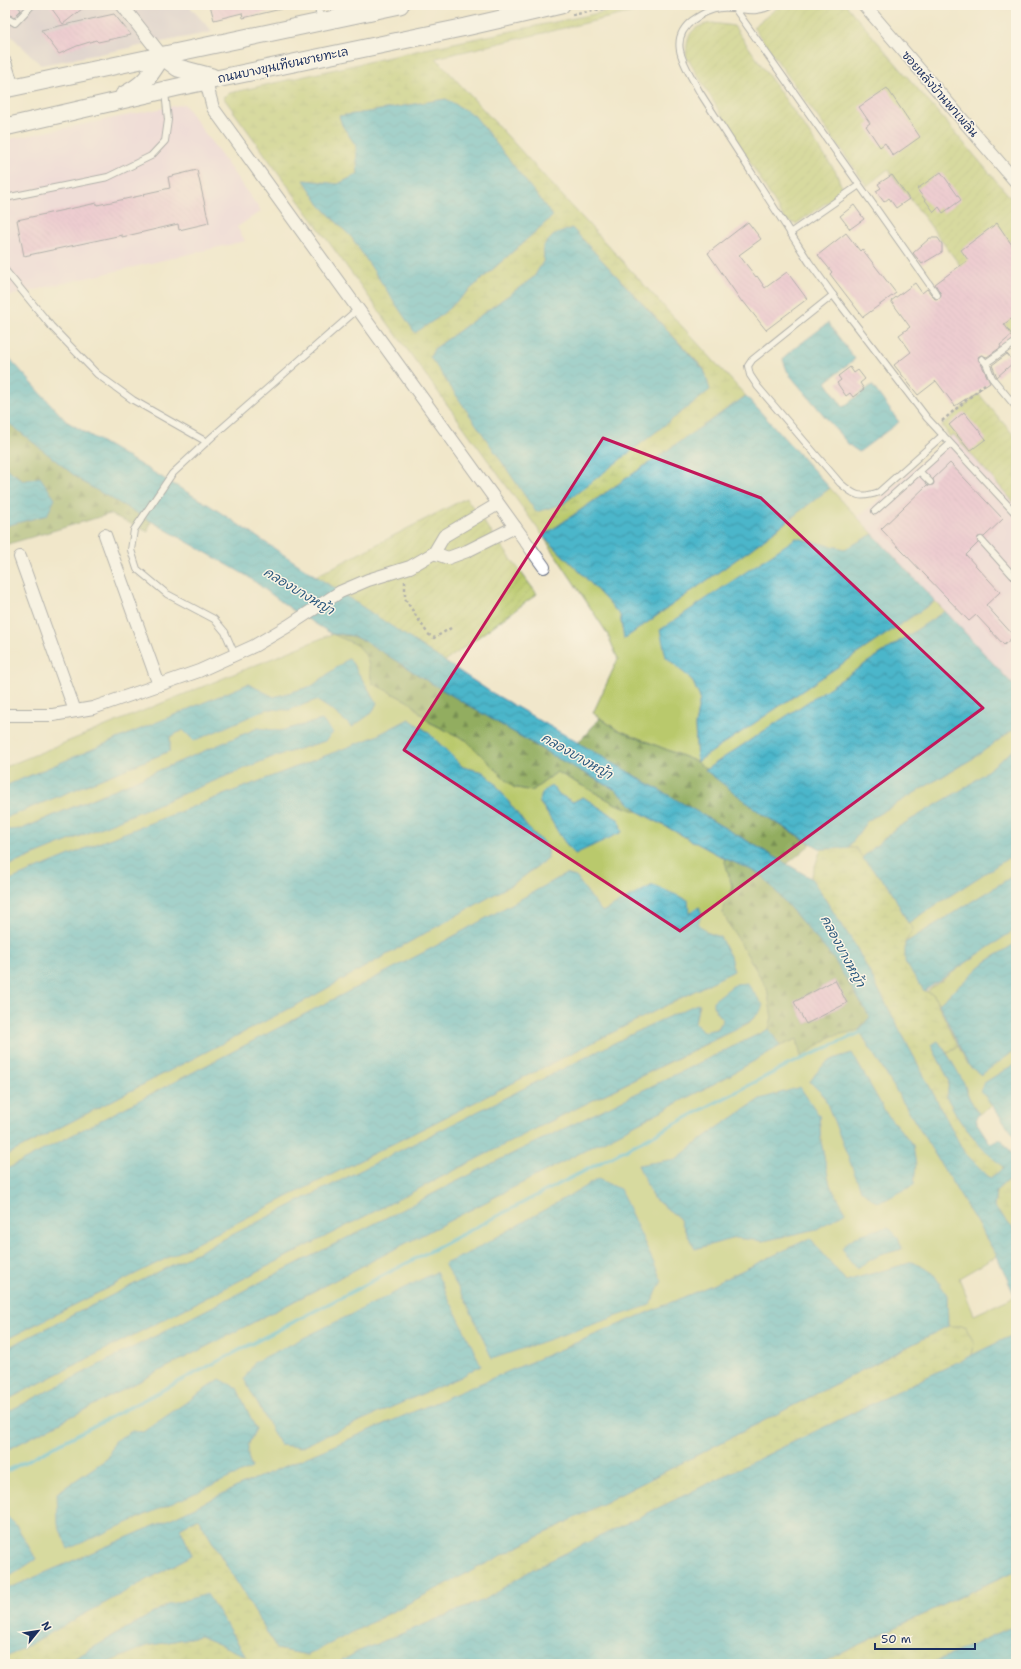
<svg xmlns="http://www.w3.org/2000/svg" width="1021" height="1669" font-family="'Shantell Sans','Playpen Sans Thai',sans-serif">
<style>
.built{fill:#eed0e7}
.industrial{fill:#ccbed3}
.green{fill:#b9c96c;stroke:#6a7c65;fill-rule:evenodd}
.forest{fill:url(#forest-firs);stroke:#566e5f;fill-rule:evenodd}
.wetland{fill:url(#wetland-marsh);stroke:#6a7c65;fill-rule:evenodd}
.garden{fill:url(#garden-furrows);stroke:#6a7c65}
.water{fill:url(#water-waves);stroke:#347294}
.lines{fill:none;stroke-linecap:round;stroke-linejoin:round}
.stream{stroke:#4cb6ca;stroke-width:4}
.building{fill:url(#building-back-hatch)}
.service-casing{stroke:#666f84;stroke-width:8}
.minor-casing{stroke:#666f84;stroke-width:14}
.secondary-casing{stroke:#666f84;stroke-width:19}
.path{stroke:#666f84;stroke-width:2.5;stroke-dasharray:3 3;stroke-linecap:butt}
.service{stroke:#fff;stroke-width:6}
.minor{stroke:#fff;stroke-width:12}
.secondary{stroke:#fff;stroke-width:17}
.marked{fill:none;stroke:#c2185b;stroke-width:3;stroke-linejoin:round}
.labels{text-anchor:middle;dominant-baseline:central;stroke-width:3;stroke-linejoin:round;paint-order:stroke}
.street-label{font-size:12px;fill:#1b2f5e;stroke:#fcf5e5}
.water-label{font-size:13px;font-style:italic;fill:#2a587e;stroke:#fcf5e5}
</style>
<defs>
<pattern id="forest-firs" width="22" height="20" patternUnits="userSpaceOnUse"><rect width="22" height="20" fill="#92ad60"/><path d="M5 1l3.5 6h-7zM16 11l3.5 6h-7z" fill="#768d52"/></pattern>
<pattern id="wetland-marsh" width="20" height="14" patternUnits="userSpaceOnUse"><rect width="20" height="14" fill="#b9c96c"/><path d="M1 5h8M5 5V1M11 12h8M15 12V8" fill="none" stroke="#9ead60"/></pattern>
<pattern id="garden-furrows" width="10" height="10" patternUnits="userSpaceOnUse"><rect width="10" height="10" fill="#b9c96c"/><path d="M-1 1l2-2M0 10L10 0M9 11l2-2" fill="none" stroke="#9ead60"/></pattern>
<pattern id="water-waves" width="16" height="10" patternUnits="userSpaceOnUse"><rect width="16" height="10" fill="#4cb6ca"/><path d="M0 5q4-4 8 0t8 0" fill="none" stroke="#3e94a7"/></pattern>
<pattern id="building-back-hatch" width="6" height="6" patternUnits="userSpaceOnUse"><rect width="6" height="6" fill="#e9acd8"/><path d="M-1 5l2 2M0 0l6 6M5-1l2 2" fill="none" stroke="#c794bc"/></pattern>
</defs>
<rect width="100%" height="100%" fill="#fcf5e5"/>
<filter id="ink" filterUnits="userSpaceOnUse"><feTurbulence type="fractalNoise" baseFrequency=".025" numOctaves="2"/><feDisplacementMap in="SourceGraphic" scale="8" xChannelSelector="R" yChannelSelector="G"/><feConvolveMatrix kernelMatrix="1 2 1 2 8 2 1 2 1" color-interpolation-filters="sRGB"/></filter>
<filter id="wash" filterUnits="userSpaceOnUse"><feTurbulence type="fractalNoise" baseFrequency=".012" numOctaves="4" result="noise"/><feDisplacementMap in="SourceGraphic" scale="16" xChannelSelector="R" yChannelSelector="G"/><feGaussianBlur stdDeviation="0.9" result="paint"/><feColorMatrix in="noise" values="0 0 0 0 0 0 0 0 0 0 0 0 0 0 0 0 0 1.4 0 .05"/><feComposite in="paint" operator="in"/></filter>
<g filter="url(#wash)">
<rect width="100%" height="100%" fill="#f1e7cb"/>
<g class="built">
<polygon points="184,104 261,211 237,227 245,241 5,297 5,140"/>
<polygon points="953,434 1016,505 1016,688 858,517"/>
</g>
<polygon class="industrial" points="5,5 188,5 213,32 41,65 5,30"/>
<g class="green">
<polygon points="830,488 873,534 845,549 796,538 666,657 692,680 700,698 695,726 697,762 935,601 945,611 705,770 697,762 616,729 593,713 618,659 607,633 543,536 583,575 620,615 624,639 751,549"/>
<path d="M332 634C365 648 366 647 372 683L411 703 429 722 466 740 513 787 532 791 557 772 616 804 639 812 724 858 733 889 722 912 767 988 772 1018 769 1029 489 1165 5 1413V1401L539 1127 749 1023 760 1012 713 1006 723 1020 718 1028 702 1033 695 1022 699 1004 650 1025 5 1349V1340L734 971 720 937 706 932 698 923 700 907 689 913 653 885 602 912 576 877 566 874 432 948 5 1170V1156L308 999 518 881 548 858 546 845 527 827 494 782 483 772 463 767 428 732 409 719 374 737 101 842 5 882V867L270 758 325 741 322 720 280 731 258 728 21 829 5 830V818L170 751V737L183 730 241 719 268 709 289 710 316 700 333 711 353 727 377 703 349 658 312 686 274 697 248 684 5 786V767ZM551 785 560 795 573 802 583 797 619 820 584 849 575 854C559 839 552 818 539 802Z"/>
<polygon points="1016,728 1016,748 968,786 895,829 862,858 856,848 848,848 867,821 972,759"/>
<polygon points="1016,853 1016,874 905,943 913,929 908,923"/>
<polygon points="1016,929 1016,943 984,963 939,1004 933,994 926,992 981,952"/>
<path d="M859 1030 997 1256 959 1278 974 1315 1013 1297 1016 1299V1341L1013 1335 972 1355 974 1343 965 1326H948L947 1295 913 1262 846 1281 810 1238 712 1285 241 1485 170 1519 5 1590V1578L12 1575 36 1559 16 1525 5 1514V1451L723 1079 780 1046 797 1039 801 1057 832 1036ZM852 1053 886 1113 913 1145 835 1122 824 1096 810 1082C822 1063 830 1059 852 1053ZM760 1099 819 1115 821 1142 830 1185 846 1212 816 1229 763 1241 735 1238 695 1249 679 1218 653 1198 638 1165 676 1159 717 1128ZM898 1237 902 1249 880 1255ZM469 1253 467 1303 445 1264ZM461 1377 300 1447 280 1445ZM220 1379 256 1429C248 1444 244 1451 252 1467L57 1493 108 1458 132 1431 143 1432Z"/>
<path d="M958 1046 969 1066 1016 1050V1063L984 1083 981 1091 992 1105 979 1114C966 1095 959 1073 947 1053Z"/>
</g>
<g class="forest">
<polygon points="5,420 84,483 151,520 148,532 110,514 5,545 5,526 47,515 23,481 5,467"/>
<path d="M332 634 349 635 365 641 426 680 557 758 616 790 639 812 616 804 557 772 532 791 513 787 466 740 429 722 411 703 372 683C366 647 365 648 332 634Z"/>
<polygon points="600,718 616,729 697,762 762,814 811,844 787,864 578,743"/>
<path d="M724 858 761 874 833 958 870 1017 859 1030 832 1036 801 1057 797 1039 780 1046 769 1029 772 1018 767 988 722 912 733 889ZM835 980 847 1003 806 1024 794 1002Z"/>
</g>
<g class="wetland">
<path d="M637 5H663L436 58 746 396 543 536 223 97 230 93 425 49ZM446 99 553 216 439 317 415 332 352 238 320 205 305 180 338 184 358 174 356 146 342 125 340 116C375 112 410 104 446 99ZM572 228 704 369 710 390 430 357 434 349 534 277 544 260Z"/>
<path d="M856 848C865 864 880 874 890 888 899 901 903 917 913 929L905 943 924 991 933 994 958 1046 947 1053 938 1041 931 1045 949 1080 947 1098 960 1121 983 1149 1005 1168 990 1178 964 1152 855 945 811 878 821 849Z"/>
<polygon points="1016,1167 1016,1232 994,1207 996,1191 1015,1173"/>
<polygon points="948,1326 965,1326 974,1343 972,1355 533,1569 486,1599 357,1652 337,1664 104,1664 147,1646 200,1636 245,1655 233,1634 167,1605 65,1664 5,1664 5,1658 192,1555 180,1528 198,1518 277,1649 308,1655"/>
<polygon points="1016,1570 1016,1625 930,1664 819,1664"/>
</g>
<g class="garden">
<polygon points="781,5 846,5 1016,204 1016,334 1012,335 888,169 867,186 753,27"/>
<path d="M713 23 734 26 836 172 843 191 796 224 785 220 686 56C687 34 691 26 713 23Z"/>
<polygon points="979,394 1016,438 1016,505 953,434 950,437 942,425"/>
<polygon points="466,498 537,594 444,662 316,576"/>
</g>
<g class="water">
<path d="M446 99 474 115 553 216 439 317 415 333 352 238 320 205 304 180 338 184 358 174 356 146 342 125 339 116C375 112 410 104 446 99Z"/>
<polygon points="572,228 704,370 710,390 563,504 536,512 430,357 434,349 534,277 544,260 543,246 554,235"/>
<polygon points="828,323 855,359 826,382 843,407 872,385 899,422 859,452 849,445 788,373 783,360 787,354"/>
<polygon points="5,353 66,421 209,505 489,691 811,878 855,945 964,1152 990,1178 1004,1168 983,1149 960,1121 947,1098 949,1080 931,1045 938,1041 951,1060 964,1083 969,1098 979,1114 975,1120 990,1143 1001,1139 1016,1159 1015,1173 996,1191 994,1207 1016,1232 1016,1299 997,1256 859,1030 870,1017 833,958 761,874 724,858 639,812 616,790 557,758 426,680 365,641 349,635 332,634 291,609 247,576 84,483 5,420"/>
<polygon points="746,396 830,488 751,549 624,639 620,615 583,575 543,536"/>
<polygon points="5,467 23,481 40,477 55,499 47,515 5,526 5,498 7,496 5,494"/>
<polygon points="873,534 935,601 697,762 695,726 700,698 692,680 666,657 660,630 796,538 845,549"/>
<polygon points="945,611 1016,688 1016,728 972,759 867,821 848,848 821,849 762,814 705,770"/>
<polygon points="349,658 377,703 372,713 352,727 333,711 316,700 289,710 267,709 194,741 183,730 170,737 170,751 5,818 5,786 248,684 274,697 312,686"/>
<polygon points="409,719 428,732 463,767 483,772 494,782 527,827 546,845 548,858 518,881 308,999 5,1156 5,882 101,842 374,737"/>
<polygon points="322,720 333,733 325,741 270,758 5,867 5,830 22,829 258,728 280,731"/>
<polygon points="1016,748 1016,853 908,923 890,888 862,858 895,829 968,786"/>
<path d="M551 785 560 795 573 802 583 797 619 820 622 832 575 854C559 839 552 818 539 801L542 793Z"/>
<polygon points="566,874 576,877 602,912 653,885 688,900 689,913 699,907 702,914 698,923 706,932 720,937 730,956 734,971 5,1340 5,1170 432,948"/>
<polygon points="1016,874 1016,929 924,991 905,962 905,943"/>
<polygon points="1016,943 1016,1050 981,1075 969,1066 939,1004 984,963"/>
<polygon points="747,983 763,1005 760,1012 749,1022 539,1127 5,1401 5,1349 650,1025 699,1003 695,1022 702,1032 718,1029 723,1020 713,1006 713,1001 735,984"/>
<polygon points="769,1029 780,1046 723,1079 5,1451 5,1413 489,1165"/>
<path d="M852 1053 886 1113 913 1145 916 1165 914 1185 885 1200 876 1202 861 1190 824 1096 810 1082C822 1063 830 1059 852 1053Z"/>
<polygon points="1016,1063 1016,1138 981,1091 984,1083"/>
<polygon points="800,1087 819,1115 821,1142 830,1185 846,1212 817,1229 763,1241 735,1238 695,1249 679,1218 653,1198 638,1165 676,1159 717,1128 760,1099"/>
<polygon points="598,1179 620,1189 662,1281 650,1305 492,1359 467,1303 444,1264 469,1253"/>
<path d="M888 1227 898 1237 902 1249 880 1255 856 1268 849 1260 842 1248C853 1234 871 1231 888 1227Z"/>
<polygon points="810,1238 846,1281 913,1262 933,1273 947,1295 948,1326 308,1655 277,1649 198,1518 180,1528 192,1555 5,1658 5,1590 170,1519 241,1485 712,1285"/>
<polygon points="436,1272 481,1365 461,1377 300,1447 280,1445 244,1379 255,1362"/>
<polygon points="1013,1335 1016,1341 1016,1570 819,1664 337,1664 357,1652 486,1599 533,1569"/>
<path d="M220 1379 237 1388 256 1429C248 1444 244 1451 252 1468L68 1549 58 1525 57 1493 108 1458 114 1441 132 1431 143 1432Z"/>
<polygon points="5,1514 16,1525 36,1559 12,1575 5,1578"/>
<polygon points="207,1594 246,1656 200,1636 147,1646 104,1664 65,1664 167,1605"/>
<polygon points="1016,1625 1016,1664 930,1664"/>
</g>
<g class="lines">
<polyline class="stream" points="5,1472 786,1066 864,1031"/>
</g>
<g id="blocks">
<g class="building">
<polygon points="5,5 17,5 21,10 14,17 5,12"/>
<polygon points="49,5 87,5 63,24"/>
<polygon points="210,5 280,5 281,9 243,18 242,13 214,20"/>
<polygon points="114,14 131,35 98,42 96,40 77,46 59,54 41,30"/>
<polygon points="887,88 920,137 893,156 885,143 880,147 866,126 870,123 859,107"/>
<polygon points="197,170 209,223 179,230 178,224 122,237 122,235 24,256 17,220 97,203 97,205 144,195 143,194 170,188 168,177"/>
<polygon points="941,172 961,200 943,213 939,207 934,212 917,189"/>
<polygon points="892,175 909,199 896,208 889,198 884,202 876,191 881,188 878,184"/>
<polygon points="854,205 864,219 850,229 840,216"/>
<polygon points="748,222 761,239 739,255 756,277 757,276 765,288 787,272 807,299 766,330 743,301 742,302 708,253"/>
<polygon points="997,223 1016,251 1016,316 1004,324 1012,335 1000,345 1001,347 987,357 981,355 978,357 990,383 955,406 936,381 918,395 894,365 911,352 899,335 910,327 891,301 915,283 922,293 927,289 935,299 940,298 941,294 935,284 968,260 961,250"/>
<polygon points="846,233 860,251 862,249 896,293 863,317 830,274 832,272 818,255"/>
<polygon points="930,238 938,238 942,244 942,252 922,264 913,253"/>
<polygon points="1007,354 1014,362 997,377 992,365"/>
<polygon points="850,367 854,373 858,370 865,379 860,383 864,389 853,397 850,393 846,396 837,383 841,380 838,376"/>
<polygon points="964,412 986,439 970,451 949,425"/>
<polygon points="950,463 1003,519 984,537 978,537 978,543 966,555 1000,592 986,605 1014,636 1004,645 976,615 969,621 881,529 927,485 933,485 934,483 933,479"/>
<polygon points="835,980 847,1003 806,1024 794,1002"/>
</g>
</g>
</g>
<g filter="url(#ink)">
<use href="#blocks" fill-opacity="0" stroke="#666f84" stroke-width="1"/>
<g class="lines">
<defs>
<g id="service">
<polyline points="317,5 321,20"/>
<path d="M772 5C752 16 740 6 721 8 710 9 702 14 693 20 665 41 687 68 699 91L809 262 833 295 927 418 1016 514"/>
<polyline points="736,10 937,295"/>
<polyline points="5,17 15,23 32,5"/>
<polyline points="5,198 108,177 151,156 165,141 168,120 165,92"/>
<polyline points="790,233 858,186"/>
<polyline points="5,270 51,326 97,374 133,400 207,442"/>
<path d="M833 295 752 360 748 366 750 375 758 387 840 483C855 496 860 499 879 492L943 435"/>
<polyline points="982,359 986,363 1016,342"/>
<polyline points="986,363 992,378 1016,407"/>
<polyline points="920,472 930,482"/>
<polyline points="875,511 950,444"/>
<polyline points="981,540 1016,579"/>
<polyline points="235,655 225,632 214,619 167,594 137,569 131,550 134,530 172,474 213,436 358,309"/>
</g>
<g id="minor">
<polyline points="122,5 162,56"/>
<polyline points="864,5 1016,182"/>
<polyline points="5,62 13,87"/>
<polyline points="206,82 213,108 544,567"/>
<polyline points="105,535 159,685"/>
<polyline points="434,553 448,558 467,551 515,527"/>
<polyline points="20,557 75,711"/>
<polyline points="5,715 53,715 93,708 199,671 254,646 288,626 340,592 368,580 410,567 434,553 444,536 498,504"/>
</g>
<g id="secondary">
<polyline points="5,89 400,5"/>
<path d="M124 95C146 84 149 76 162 56L178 68 212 77"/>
<polyline points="5,127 178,87 466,27 561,5"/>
</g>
</defs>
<use href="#service" class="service-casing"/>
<use href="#minor" class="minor-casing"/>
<use href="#secondary" class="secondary-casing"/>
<g class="path">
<polyline points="572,15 624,5"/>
<polyline points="942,421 985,384"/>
<polyline points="405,581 405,599 428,634 434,638 451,628"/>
</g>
<use href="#service" class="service"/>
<use href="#minor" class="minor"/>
<use href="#secondary" class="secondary"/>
</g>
</g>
<path d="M0 0H1021V1669H0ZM603 438 761 498 983 708 680 931 404 750Z" fill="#f1e7cb" fill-opacity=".55" fill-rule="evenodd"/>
<path class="marked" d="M603 438 761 498 983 708 680 931 404 750Z"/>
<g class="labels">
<g class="street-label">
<text transform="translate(283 65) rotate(-12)">ถนนบางขุนเทียนชายทะเล</text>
<text transform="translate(940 94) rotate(49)">ซอยหลังบ้านพาเพลิน</text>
</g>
<g class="water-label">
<text transform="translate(299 591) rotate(31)">คลองบางหญ้า</text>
<text transform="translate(577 756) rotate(30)">คลองบางหญ้า</text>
<text transform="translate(843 951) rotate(62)">คลองบางหญ้า</text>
</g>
</g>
<rect width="1021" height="1669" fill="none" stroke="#fcf5e5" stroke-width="20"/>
<g transform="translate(38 1631) rotate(60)" stroke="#fcf5e5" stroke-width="3" paint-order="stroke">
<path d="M0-3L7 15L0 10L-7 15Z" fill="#1b2f5e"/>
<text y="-6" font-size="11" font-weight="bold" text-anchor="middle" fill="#1b2f5e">N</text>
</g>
<path d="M875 1643v6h100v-6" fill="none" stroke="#1b2f5e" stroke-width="2"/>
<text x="881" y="1643" font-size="12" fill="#1b2f5e" stroke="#fcf5e5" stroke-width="3" paint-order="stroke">50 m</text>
</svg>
